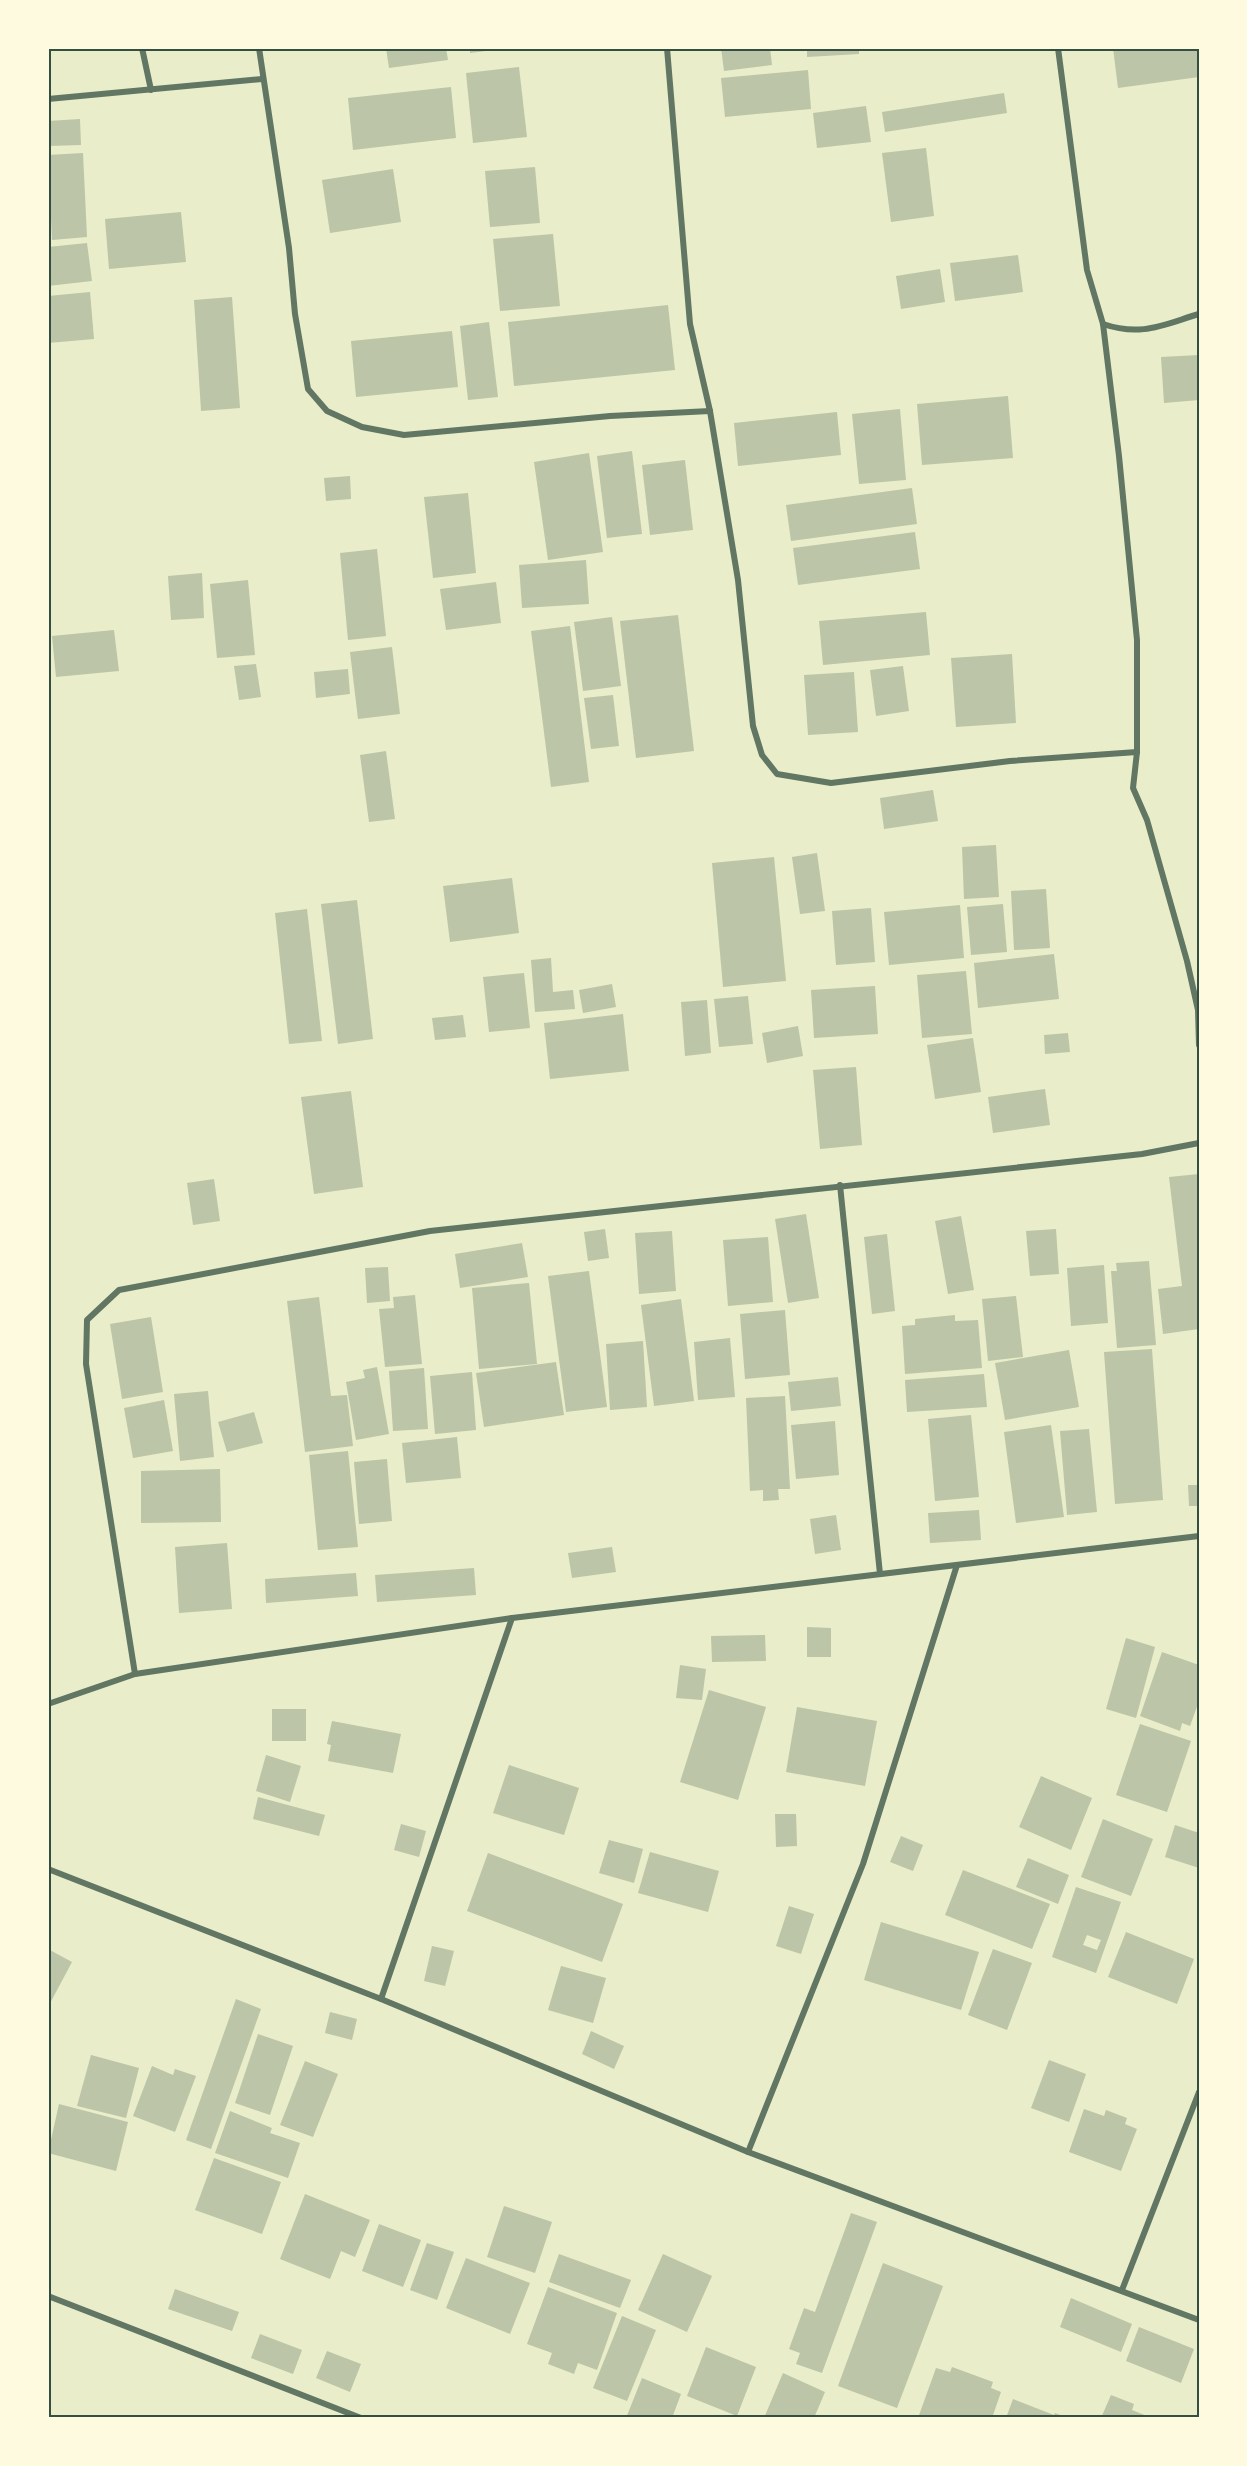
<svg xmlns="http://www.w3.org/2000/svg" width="1247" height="2466" font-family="'Golos Text',sans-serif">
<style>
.building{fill:#bcc5a7;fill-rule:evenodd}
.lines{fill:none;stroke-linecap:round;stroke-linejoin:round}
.minor{stroke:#617663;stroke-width:6}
.neatline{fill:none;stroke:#344e41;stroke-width:2}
</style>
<rect width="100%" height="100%" fill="#e9edc9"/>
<g class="building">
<polygon points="386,48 446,48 448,60 389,68"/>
<polygon points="470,48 502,48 502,49 470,53"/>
<polygon points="721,48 770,48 772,65 724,71"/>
<polygon points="807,48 859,48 859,54 807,57"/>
<polygon points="1113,48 1199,48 1199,77 1118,88"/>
<polygon points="519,67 527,137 473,143 466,73"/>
<polygon points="808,70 811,109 725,117 721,78"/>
<polygon points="451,87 456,138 353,150 348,98"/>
<polygon points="1004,93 1007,113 885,132 882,112"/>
<polygon points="866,106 871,142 817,148 813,113"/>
<polygon points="80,119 81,145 49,146 48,121"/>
<polygon points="926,148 934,216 891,222 882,153"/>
<polygon points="83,153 87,237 52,240 48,155"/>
<polygon points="535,167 540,223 490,227 485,171"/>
<polygon points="393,169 401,222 330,233 322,180"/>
<polygon points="181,212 186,262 109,269 105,219"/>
<polygon points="553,234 560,306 500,311 493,239"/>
<polygon points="87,243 92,281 48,286 48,247"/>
<polygon points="1018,255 1023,292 955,301 950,263"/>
<polygon points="940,269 945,302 901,309 896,276"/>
<polygon points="90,292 94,339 48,343 48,296"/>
<polygon points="232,297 240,408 201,411 194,300"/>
<polygon points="668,305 675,370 514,386 508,322"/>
<polygon points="489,322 498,397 468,400 460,326"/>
<polygon points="452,331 458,387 356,397 351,341"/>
<polygon points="1199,355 1199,400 1164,403 1161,357"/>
<polygon points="1008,396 1013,458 922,465 917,404"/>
<polygon points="900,409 906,480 859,484 852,414"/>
<polygon points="837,412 841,455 738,466 734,423"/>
<polygon points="632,451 642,534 607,538 597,456"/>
<polygon points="589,453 603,552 548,560 534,462"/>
<polygon points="685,460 693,530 650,535 642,465"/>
<polygon points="350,476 351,499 326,501 324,478"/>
<polygon points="912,488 917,524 791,541 786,505"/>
<polygon points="468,493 476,573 433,578 424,497"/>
<polygon points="915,532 920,569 798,585 793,548"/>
<polygon points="377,549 386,636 348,640 340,553"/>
<polygon points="586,560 589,604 522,608 519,565"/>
<polygon points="202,573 204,618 171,620 168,576"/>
<polygon points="248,580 255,655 217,658 210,584"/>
<polygon points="496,582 501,623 446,630 440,589"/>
<polygon points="926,612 930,655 823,665 819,621"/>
<polygon points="678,615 694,751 636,758 620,621"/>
<polygon points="612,617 621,686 583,691 574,622"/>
<polygon points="570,626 589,782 551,787 531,631"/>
<polygon points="114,630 119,671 56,677 52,636"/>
<polygon points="392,647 400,714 358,719 350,652"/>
<polygon points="1012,654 1016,723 956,727 951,658"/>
<polygon points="256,664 261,697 239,700 234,666"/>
<polygon points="903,666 909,711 876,716 870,670"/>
<polygon points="348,669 350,694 316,698 314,672"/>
<polygon points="854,672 858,732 808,735 804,675"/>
<polygon points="613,695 619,746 591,749 584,698"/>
<polygon points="386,751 395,819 369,822 360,755"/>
<polygon points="933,790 938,821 884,829 880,798"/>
<polygon points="996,845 999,897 964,899 962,847"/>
<polygon points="817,853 825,911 800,914 792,857"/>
<polygon points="774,857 786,981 723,987 712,863"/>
<polygon points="512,878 519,933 450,942 443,886"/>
<polygon points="1046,889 1050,948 1014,950 1011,891"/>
<polygon points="357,900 373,1039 338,1044 321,904"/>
<polygon points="1003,904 1007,952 971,955 967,907"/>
<polygon points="960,905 964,958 889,965 884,912"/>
<polygon points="871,908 875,962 836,965 832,911"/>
<polygon points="307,909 322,1041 289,1044 275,913"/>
<polygon points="1054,954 1059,999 978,1008 974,963"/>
<polygon points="551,958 553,992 573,990 575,1009 535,1012 531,960"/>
<polygon points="966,971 972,1034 922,1038 917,975"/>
<polygon points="524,973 530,1028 489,1032 483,977"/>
<polygon points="612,984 616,1007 583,1013 579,990"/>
<polygon points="875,986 878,1034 814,1038 811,990"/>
<polygon points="748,996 753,1044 719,1047 714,999"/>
<polygon points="707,1000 711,1053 685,1056 681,1002"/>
<polygon points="623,1014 629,1071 550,1079 544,1023"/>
<polygon points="463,1015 466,1037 435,1040 432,1018"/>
<polygon points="798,1026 803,1056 767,1063 762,1033"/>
<polygon points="1068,1033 1070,1052 1045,1054 1044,1035"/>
<polygon points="973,1038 981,1092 935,1099 927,1045"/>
<polygon points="856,1067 862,1145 820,1149 813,1070"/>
<polygon points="1045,1089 1050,1125 993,1133 988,1097"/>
<polygon points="351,1091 363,1187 314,1194 301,1097"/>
<polygon points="1199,1174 1199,1329 1163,1334 1158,1289 1182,1286 1169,1177"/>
<polygon points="214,1179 220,1221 193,1225 187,1183"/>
<polygon points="806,1214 819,1298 788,1303 775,1219"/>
<polygon points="961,1216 974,1290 948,1294 935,1221"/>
<polygon points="605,1229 609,1258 588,1261 584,1232"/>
<polygon points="1056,1229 1059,1274 1030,1276 1026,1231"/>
<polygon points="672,1231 676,1291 639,1294 635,1233"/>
<polygon points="887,1234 895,1311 872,1314 864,1237"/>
<polygon points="768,1237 773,1302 728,1306 723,1240"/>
<polygon points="522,1243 528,1277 460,1288 455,1254"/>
<polygon points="1149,1261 1156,1345 1117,1348 1111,1271 1117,1271 1116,1263"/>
<polygon points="1104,1265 1108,1323 1071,1326 1067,1268"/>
<polygon points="388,1267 390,1301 367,1303 365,1268"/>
<polygon points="589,1271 607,1407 566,1412 548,1276"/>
<polygon points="529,1283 537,1364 479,1369 472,1288"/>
<polygon points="415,1295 422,1364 385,1367 379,1309 394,1308 393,1297"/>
<polygon points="1016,1296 1023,1357 988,1361 982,1299"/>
<polygon points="319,1297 331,1396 347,1395 353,1446 305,1452 287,1301"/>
<polygon points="681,1299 694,1401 654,1406 641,1305"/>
<polygon points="785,1310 790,1375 745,1379 740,1314"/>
<polygon points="955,1315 955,1321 978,1320 982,1368 905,1374 902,1326 915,1325 915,1319"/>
<polygon points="151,1317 163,1392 122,1399 110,1324"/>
<polygon points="730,1338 735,1397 698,1400 694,1342"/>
<polygon points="643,1341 647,1407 610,1410 606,1344"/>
<polygon points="1152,1349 1163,1500 1115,1504 1104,1352"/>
<polygon points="1069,1350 1079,1407 1005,1420 995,1363"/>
<polygon points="556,1362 564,1415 484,1427 476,1373"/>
<polygon points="377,1367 389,1434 356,1440 346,1382 365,1378 363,1370"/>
<polygon points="424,1368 428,1429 393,1431 389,1371"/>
<polygon points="472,1372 476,1430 435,1434 430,1376"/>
<polygon points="984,1374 987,1407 907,1412 905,1380"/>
<polygon points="838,1377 841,1406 791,1411 788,1382"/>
<polygon points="208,1391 214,1457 180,1461 174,1394"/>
<polygon points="785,1396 790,1489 778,1489 779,1500 763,1501 763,1490 750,1491 746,1398"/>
<polygon points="164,1400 173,1451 133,1458 124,1408"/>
<polygon points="254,1412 263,1443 227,1452 218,1422"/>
<polygon points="971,1415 979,1497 935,1501 928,1419"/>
<polygon points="835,1421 839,1475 796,1479 791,1425"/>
<polygon points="1051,1425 1064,1517 1016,1523 1004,1432"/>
<polygon points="1089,1429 1097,1512 1067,1515 1060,1431"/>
<polygon points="457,1437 461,1478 406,1483 402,1443"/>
<polygon points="348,1451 358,1547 318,1550 309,1455"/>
<polygon points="387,1459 392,1521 359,1524 354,1462"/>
<polygon points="220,1469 221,1522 141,1523 141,1471"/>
<polygon points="1188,1485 1199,1485 1199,1506 1189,1506"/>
<polygon points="979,1510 981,1540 930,1543 928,1513"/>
<polygon points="836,1515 841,1550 815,1554 810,1519"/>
<polygon points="227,1543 232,1609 179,1613 175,1547"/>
<polygon points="612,1547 616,1572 572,1578 568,1553"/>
<polygon points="474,1568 476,1595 377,1602 375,1575"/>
<polygon points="356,1573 358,1596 266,1603 265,1579"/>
<polygon points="807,1627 831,1628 831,1657 807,1657"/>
<polygon points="765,1635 766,1661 712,1662 711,1636"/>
<polygon points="1126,1638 1155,1647 1136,1718 1106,1709"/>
<polygon points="1162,1652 1199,1665 1199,1701 1190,1726 1182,1723 1180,1731 1140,1716"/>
<polygon points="680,1665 706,1669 702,1700 676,1698"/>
<polygon points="709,1690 766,1707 738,1800 680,1782"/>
<polygon points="797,1707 877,1721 865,1786 786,1772"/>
<rect x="272" y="1709" width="34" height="32"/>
<polygon points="332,1721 401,1734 393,1773 328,1761 331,1745 327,1744"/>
<polygon points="1140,1724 1191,1741 1167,1812 1116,1795"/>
<polygon points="266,1755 301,1766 290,1802 256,1791"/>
<polygon points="509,1765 579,1788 564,1835 493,1813"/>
<polygon points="1041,1776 1092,1798 1071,1850 1019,1827"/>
<polygon points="258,1797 325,1815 319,1836 253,1819"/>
<polygon points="775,1814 796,1814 797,1846 776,1847"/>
<polygon points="1103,1819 1153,1839 1131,1896 1081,1877"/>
<polygon points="401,1824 426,1831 419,1857 394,1850"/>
<polygon points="1175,1825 1199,1833 1199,1868 1165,1857"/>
<polygon points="901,1836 923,1845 913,1871 890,1862"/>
<polygon points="609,1840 643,1849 634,1883 599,1873"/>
<polygon points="650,1852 719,1871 708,1912 638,1893"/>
<polygon points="488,1853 623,1904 602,1962 467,1911"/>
<polygon points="1028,1858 1069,1875 1058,1904 1016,1887"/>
<polygon points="963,1870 1050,1904 1032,1949 945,1915"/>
<path d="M1076 1887 1121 1902 1096 1973 1052 1957ZM1087 1935 1101 1940 1097 1950 1083 1945Z"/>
<polygon points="789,1906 814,1914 801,1954 776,1946"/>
<polygon points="881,1922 979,1952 961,2010 864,1980"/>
<polygon points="1126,1932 1194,1959 1177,2004 1108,1977"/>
<polygon points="432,1946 454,1951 445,1986 424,1981"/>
<polygon points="48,1949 72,1962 48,2007"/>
<polygon points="993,1949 1032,1963 1007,2030 968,2015"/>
<polygon points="561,1966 606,1978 593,2023 548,2010"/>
<polygon points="236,1999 261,2009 211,2149 186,2140"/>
<polygon points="330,2012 357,2019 352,2040 325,2033"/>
<polygon points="591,2031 624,2046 614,2069 582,2054"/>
<polygon points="258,2034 293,2046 270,2115 235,2103"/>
<polygon points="91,2055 139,2068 126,2118 77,2106"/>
<polygon points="1049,2060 1086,2074 1069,2122 1031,2108"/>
<polygon points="305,2061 338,2074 313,2137 280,2125"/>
<polygon points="152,2066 173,2075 175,2069 196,2076 175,2132 133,2116"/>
<polygon points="59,2104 128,2122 116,2171 48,2153"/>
<polygon points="1084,2109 1104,2116 1106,2110 1127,2118 1125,2124 1137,2129 1121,2171 1069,2152"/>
<polygon points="230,2111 272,2128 270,2133 300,2143 288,2178 215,2153"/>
<polygon points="214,2158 281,2182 262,2234 195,2210"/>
<polygon points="305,2194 370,2220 355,2257 341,2251 330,2279 280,2259"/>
<polygon points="504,2206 552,2222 535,2273 487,2257"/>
<polygon points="851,2213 877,2222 822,2373 796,2364 800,2353 789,2349 804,2308 815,2312"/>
<polygon points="379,2224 421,2240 403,2287 362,2271"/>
<polygon points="427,2243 454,2252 437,2300 410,2290"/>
<polygon points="559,2254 631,2280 620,2308 549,2282"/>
<polygon points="663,2254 712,2276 687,2332 638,2310"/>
<polygon points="466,2258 530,2283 510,2334 446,2308"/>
<polygon points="883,2263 943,2286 897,2408 838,2386"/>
<polygon points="548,2287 617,2313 597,2370 578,2363 574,2374 548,2364 552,2353 527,2344"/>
<polygon points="175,2289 239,2312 232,2331 168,2309"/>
<polygon points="1071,2298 1132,2324 1121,2352 1060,2327"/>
<polygon points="622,2316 656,2330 627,2401 593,2388"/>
<polygon points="1139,2327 1194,2349 1181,2383 1126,2361"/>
<polygon points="260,2334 302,2350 293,2374 251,2358"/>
<polygon points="706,2347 756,2367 737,2416 687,2396"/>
<polygon points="327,2351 361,2364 350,2392 316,2378"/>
<polygon points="952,2367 993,2382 991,2388 1001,2392 992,2418 918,2418 936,2368 950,2372"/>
<polygon points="783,2373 825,2392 814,2418 764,2418"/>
<polygon points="642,2378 681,2394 672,2418 626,2418"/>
<polygon points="1111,2395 1134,2404 1132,2410 1152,2418 1101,2418"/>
<polygon points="1013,2399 1054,2415 1055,2413 1068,2418 1006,2418"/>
</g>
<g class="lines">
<g class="minor">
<polyline points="142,48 151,90"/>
<polyline points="259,48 289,248 295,314 308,389 327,411 362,427 404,435 610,416 710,411"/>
<polyline points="667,48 690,324 710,411 738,580 753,726 762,755 777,774 831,783 1010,761 1137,752"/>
<polyline points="1058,48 1087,270 1103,324 1119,456 1137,640 1137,752 1133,788 1147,820 1187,961 1198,1010 1199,1045"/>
<polyline points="48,99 262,79"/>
<path d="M1103 324C1141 337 1162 325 1199 314"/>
<polyline points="840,1185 880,1574"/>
<polyline points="135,1674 86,1364 87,1320 119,1290 430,1231 1142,1154 1199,1143"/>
<polyline points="48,1704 135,1674 512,1618 1199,1536"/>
<polyline points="48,1869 381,1999 748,2152 1199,2320"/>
<polyline points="381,1999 512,1618"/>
<polyline points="748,2152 863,1864 957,1565"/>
<polyline points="1122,2290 1199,2092"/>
<polyline points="48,2296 361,2418"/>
</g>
</g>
<rect width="1247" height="2466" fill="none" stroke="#fefae0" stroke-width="99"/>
<rect x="50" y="50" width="1148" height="2366" class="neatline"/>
</svg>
